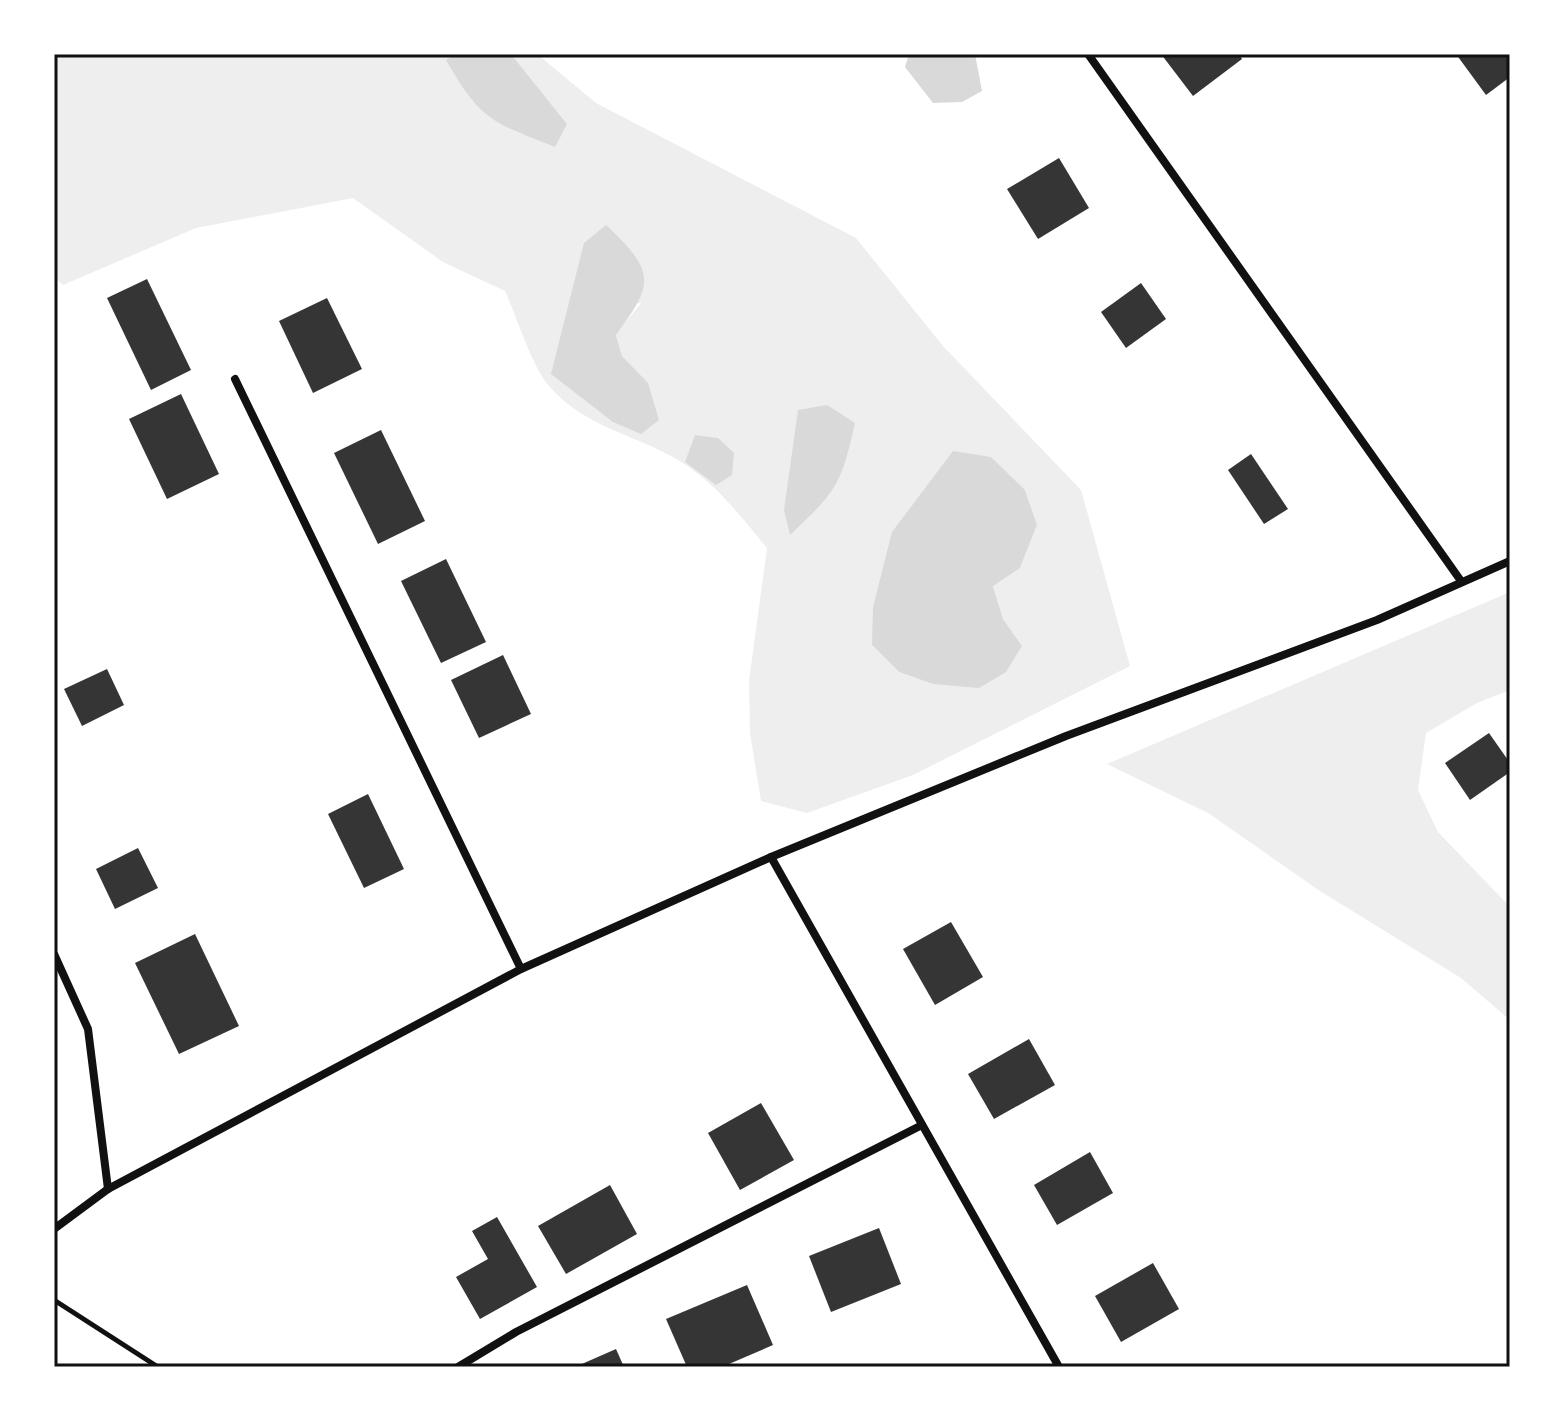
<svg xmlns="http://www.w3.org/2000/svg" width="1564" height="1421" font-family="'Work Sans',sans-serif">
<style>
.green{fill:#eee;fill-rule:evenodd}
.water{fill:#d9d9d9}
.building{fill:#353535}
.lines{fill:none;stroke-linecap:round;stroke-linejoin:round}
.path{stroke:#111;stroke-width:5}
.minor{stroke:#111;stroke-width:8}
.neatline{fill:none;stroke:#111;stroke-width:3}
</style>
<rect width="100%" height="100%" fill="#fff"/>
<g class="green">
<path d="M54 54H456L447 60 567 124 511 54H537L596 103 856 238 943 346 1081 490 1130 666 913 775 807 813 761 801 750 733 749 681 767 548C742 518 719 487 686 465 639 434 587 430 549 386 531 365 517 317 505 291L443 262 353 198 196 228 63 285 54 277ZM642 302 616 334 622 356 648 384 584 399 552 374 564 333ZM1025 490 1037 525 1020 568 993 585 1003 619 1022 646 933 684 899 672 872 645 892 532Z"/>
<polygon points="1510,592 1510,690 1477,703 1426,733 1418,790 1438,832 1510,907 1510,1020 1461,978 1320,891 1208,813 1107,764"/>
</g>
<g class="water">
<path d="M456 54H511L567 124 555 147C492 122 481 121 446 60Z"/>
<polygon points="909,54 975,54 982,91 962,102 933,103 905,67"/>
<path d="M606 225C655 271 655 283 616 335L622 356 648 383 659 420 641 434 613 422 551 374 584 243Z"/>
<path d="M827 405 855 423C841 486 836 491 790 535L784 510 798 410Z"/>
<polygon points="695,435 718,438 734,453 732,475 716,485 685,462"/>
<polygon points="953,451 991,457 1025,490 1037,525 1020,568 993,586 1003,619 1022,646 1006,672 979,688 933,684 899,672 872,645 873,607 892,532"/>
</g>
<g class="building">
<polygon points="1161,54 1239,54 1242,59 1193,96"/>
<polygon points="1456,54 1510,54 1510,77 1486,95"/>
<polygon points="1059,158 1089,208 1038,239 1007,189"/>
<polygon points="147,279 191,370 151,390 107,298"/>
<polygon points="1141,283 1166,319 1126,348 1101,312"/>
<polygon points="327,298 362,369 313,393 279,321"/>
<polygon points="181,394 219,474 167,499 129,419"/>
<polygon points="381,430 425,521 378,544 334,453"/>
<polygon points="1251,454 1288,509 1264,524 1228,470"/>
<polygon points="446,559 486,642 441,663 401,581"/>
<polygon points="503,655 531,714 479,738 451,680"/>
<polygon points="107,669 124,705 82,726 64,689"/>
<polygon points="1489,733 1510,763 1510,772 1470,800 1445,763"/>
<polygon points="368,794 404,869 364,888 328,814"/>
<polygon points="138,848 158,888 115,909 96,869"/>
<polygon points="951,922 983,977 935,1005 903,949"/>
<polygon points="195,934 239,1026 179,1054 135,963"/>
<polygon points="1029,1039 1055,1085 994,1119 968,1074"/>
<polygon points="761,1103 794,1160 740,1190 708,1133"/>
<polygon points="1090,1152 1113,1193 1057,1225 1034,1185"/>
<polygon points="610,1185 637,1234 566,1274 538,1226"/>
<polygon points="497,1217 537,1287 480,1319 456,1277 488,1259 472,1231"/>
<polygon points="879,1228 901,1284 831,1312 809,1256"/>
<polygon points="1153,1263 1179,1309 1121,1342 1095,1296"/>
<polygon points="747,1285 773,1345 722,1367 687,1367 666,1319"/>
<polygon points="616,1349 624,1367 575,1367"/>
</g>
<g class="lines">
<polyline class="path" points="54,1300 158,1367"/>
<g class="minor">
<polyline points="1088,54 1461,581"/>
<polyline points="235,379 521,969"/>
<polyline points="771,857 1059,1367"/>
<polyline points="54,954 88,1029 108,1189"/>
<polyline points="54,1229 108,1189 521,969 771,857 1066,736 1377,620 1510,561"/>
<polyline points="458,1367 516,1332 922,1125"/>
</g>
</g>
<rect width="1564" height="1421" fill="none" stroke="#ffffff" stroke-width="112"/>
<rect x="56" y="56" width="1452" height="1309" class="neatline"/>
</svg>
